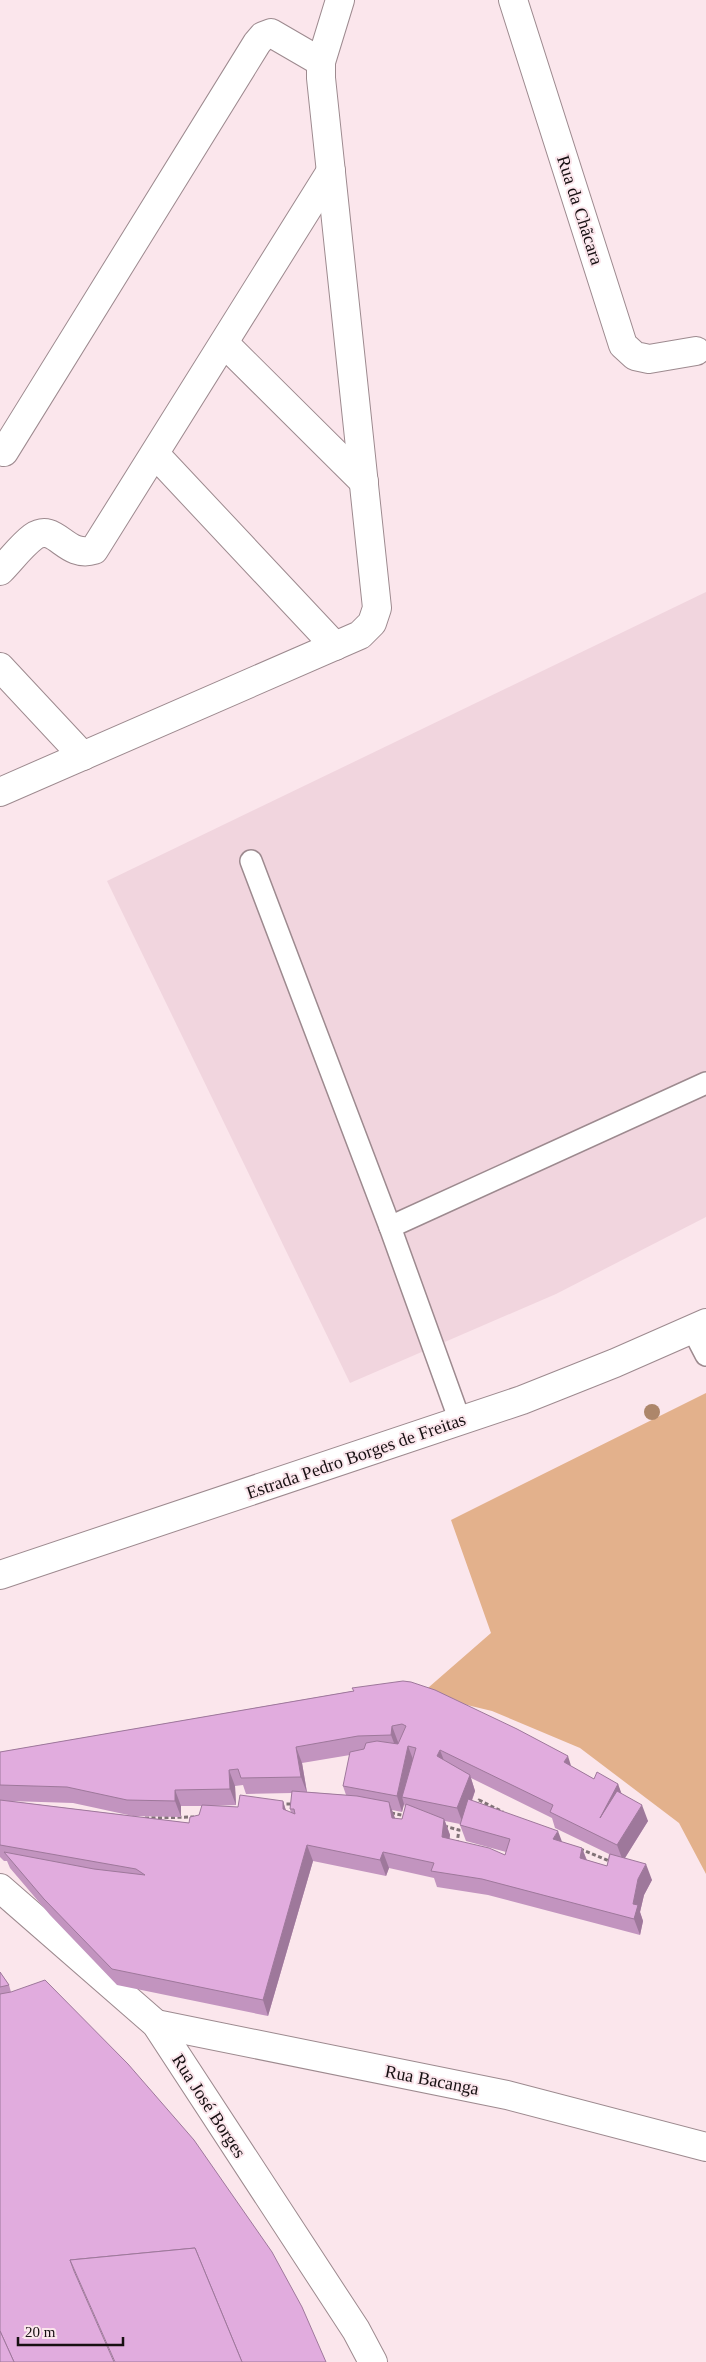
<svg xmlns="http://www.w3.org/2000/svg" width="706" height="2362" font-family="'Times New Roman',serif">
<style>
.built{fill:#f1d5de}
.green{fill:#e3b18c}
.lines{fill:none;stroke-linecap:round;stroke-linejoin:round}
.service-casing{stroke:#9d8a8f;stroke-width:24}
.minor-casing{stroke:#9d8a8f;stroke-width:30}
.path{stroke:#807276;stroke-width:3;stroke-dasharray:4 2.5;stroke-linecap:butt}
.service{stroke:#fff;stroke-width:21}
.minor{stroke:#fff;stroke-width:28}
.tree{fill:#ad866a}
.wall{fill:#c294bf;fill-rule:evenodd}
.shaded-wall{fill:#9e789b}
.building{fill:#e1acde;stroke:#9e789b}
.labels{text-anchor:middle;dominant-baseline:central;stroke-width:4;stroke-linejoin:round;paint-order:stroke}
.street-label{font-size:18px;fill:#171012;stroke:#fbe6ec}
</style>
<rect width="100%" height="100%" fill="#fbe6ec"/>
<polygon class="built" points="706,592 706,1217 556,1294 350,1383 107,881"/>
<polygon class="green" points="706,1393 706,1874 679,1823 580,1748 492,1711 421,1694 491,1633 451,1520"/>
<g class="lines">
<defs>
<g id="service">
<polyline points="251,861 390,1227"/>
<polyline points="693,1330 706,1355"/>
<polyline points="460,1421 390,1227 706,1083"/>
</g>
<g id="minor">
<polyline points="513,0 623,345 635,356 649,359 696,351"/>
<polyline points="224,343 364,482"/>
<polyline points="4,452 257,43 263,36 271,33 321,62"/>
<polyline points="155,454 335,646"/>
<path d="M0 571C11 560 21 546 33 537 56 521 65 559 94 550L331 171"/>
<polyline points="0,667 83,756"/>
<polyline points="0,792 360,635 372,623 377,608 321,78 321,62 340,0"/>
<polyline points="0,1575 522,1400 615,1363 706,1323"/>
<polyline points="0,1888 156,2024 356,2330 373,2362"/>
<polyline points="156,2024 507,2095 706,2147"/>
</g>
</defs>
<use href="#service" class="service-casing"/>
<use href="#minor" class="minor-casing"/>
<g class="path">
<polyline points="280,1804 294,1804"/>
<polyline points="476,1806 479,1800 503,1812"/>
<polyline points="391,1813 407,1816"/>
<polyline points="145,1818 194,1817"/>
<polyline points="444,1826 459,1830 457,1843"/>
<polyline points="580,1849 612,1862"/>
</g>
<use href="#service" class="service"/>
<use href="#minor" class="minor"/>
</g>
<circle class="tree" cx="652" cy="1412" r="8"/>
<g class="wall">
<path d="M353 1691 572 1767 594 1779 618 1784 621 1794 648 1821 625 1858 652 1880 644 1895 640 1912 643 1921 640 1935 488 1895 437 1887 434 1878 389 1868 386 1876 313 1861 268 2016 117 1985 50 1915 10 1868 7 1861H4L0 1857V1752ZM350 1755 343 1786 346 1795 307 1792 302 1763ZM471 1778 552 1818 555 1828 609 1854 607 1866 587 1860 582 1848 562 1842 472 1801 475 1791ZM243 1785 246 1794 292 1793 290 1809 291 1813 286 1811 283 1801 238 1807 209 1806 236 1805 235 1786ZM10 1801 73 1803 133 1816 181 1817V1806H202L199 1815 189 1823ZM404 1804 405 1807 402 1819H395L392 1810 402 1812ZM445 1821 460 1824V1825L466 1841 506 1852 505 1855 449 1839 450 1835Z"/>
<polygon points="0,1972 9,1985 11,1992 0,2362"/>
</g>
<g class="shaded-wall">
<polygon points="392,1726 398,1742 397,1751 391,1735"/>
<polygon points="408,1746 414,1762 402,1797 404,1804 402,1812 397,1796"/>
<polygon points="296,1747 302,1763 307,1793 301,1777"/>
<polygon points="440,1750 446,1766 437,1756"/>
<polygon points="568,1756 573,1772 564,1762"/>
<polygon points="229,1770 235,1786 236,1805 230,1789"/>
<polygon points="470,1775 475,1791 463,1824 457,1808"/>
<polygon points="618,1784 624,1800 600,1818"/>
<polygon points="175,1790 181,1806 181,1817 175,1801"/>
<polygon points="283,1801 288,1817 283,1809"/>
<polygon points="389,1802 395,1818 398,1834 392,1818"/>
<polygon points="642,1805 648,1821 623,1861 617,1845"/>
<polygon points="444,1819 450,1835 448,1853 442,1837"/>
<polygon points="558,1831 564,1847 553,1839"/>
<polygon points="307,1845 313,1861 268,2016 263,2000"/>
<polygon points="582,1848 588,1864 580,1858"/>
<polygon points="383,1852 389,1868 386,1876 380,1860"/>
<polygon points="646,1864 652,1880 644,1895 640,1912 643,1921 640,1935 634,1919 633,1904 638,1879"/>
</g>
<g class="building">
<polygon points="403,1681 411,1682 435,1690 517,1729 568,1756 564,1762 594,1779 597,1772 618,1784 600,1818 617,1791 642,1805 617,1845 550,1812 553,1805 440,1750 437,1756 470,1775 457,1808 402,1797 416,1748 408,1746 397,1796 343,1786 350,1752 364,1749 366,1743 377,1741 398,1744 406,1726 402,1724 392,1726 391,1735 358,1736 296,1747 301,1777 241,1778 238,1769 229,1770 230,1789 175,1790 175,1801 127,1800 67,1787 0,1785 0,1752 354,1691 352,1688"/>
<polygon points="292,1791 357,1796 389,1802 392,1818 402,1819 406,1804 444,1819 442,1837 489,1848 505,1855 510,1839 460,1825 468,1799 558,1831 553,1839 582,1848 580,1858 607,1866 610,1854 646,1864 638,1879 633,1904 638,1905 634,1919 482,1879 431,1871 434,1863 383,1852 380,1860 307,1845 263,2000 112,1969 44,1899 4,1852 94,1869 145,1875 136,1869 0,1845 0,1800 189,1823 190,1817 199,1815 202,1805 238,1807 240,1795 283,1801 283,1809 295,1814 294,1809 290,1809"/>
<polygon points="0,1972 9,1985 0,1987"/>
<polygon points="45,1980 128,2064 194,2140 272,2252 302,2307 326,2362 242,2362 195,2248 70,2260 74,2271 114,2362 14,2362 0,2331 0,1994 11,1992"/>
<polygon points="195,2248 242,2362 115,2362 70,2260"/>
<polygon points="0,2331 14,2362 0,2362"/>
</g>
<g class="labels">
<g class="street-label">
<text transform="translate(580 210) rotate(72)">Rua da Chãcara</text>
<text transform="translate(356 1456) rotate(-19)">Estrada Pedro Borges de Freitas</text>
<text transform="translate(432 2080) rotate(11)">Rua Bacanga</text>
<text transform="translate(209 2106) rotate(57)">Rua José Borges</text>
</g>
</g>
<path d="M18 2337v8h105v-8" fill="none" stroke="#171012" stroke-width="2.5"/>
<text x="25" y="2337" font-size="15" fill="#171012" stroke="#fbe6ec" stroke-width="4" paint-order="stroke">20 m</text>
</svg>
